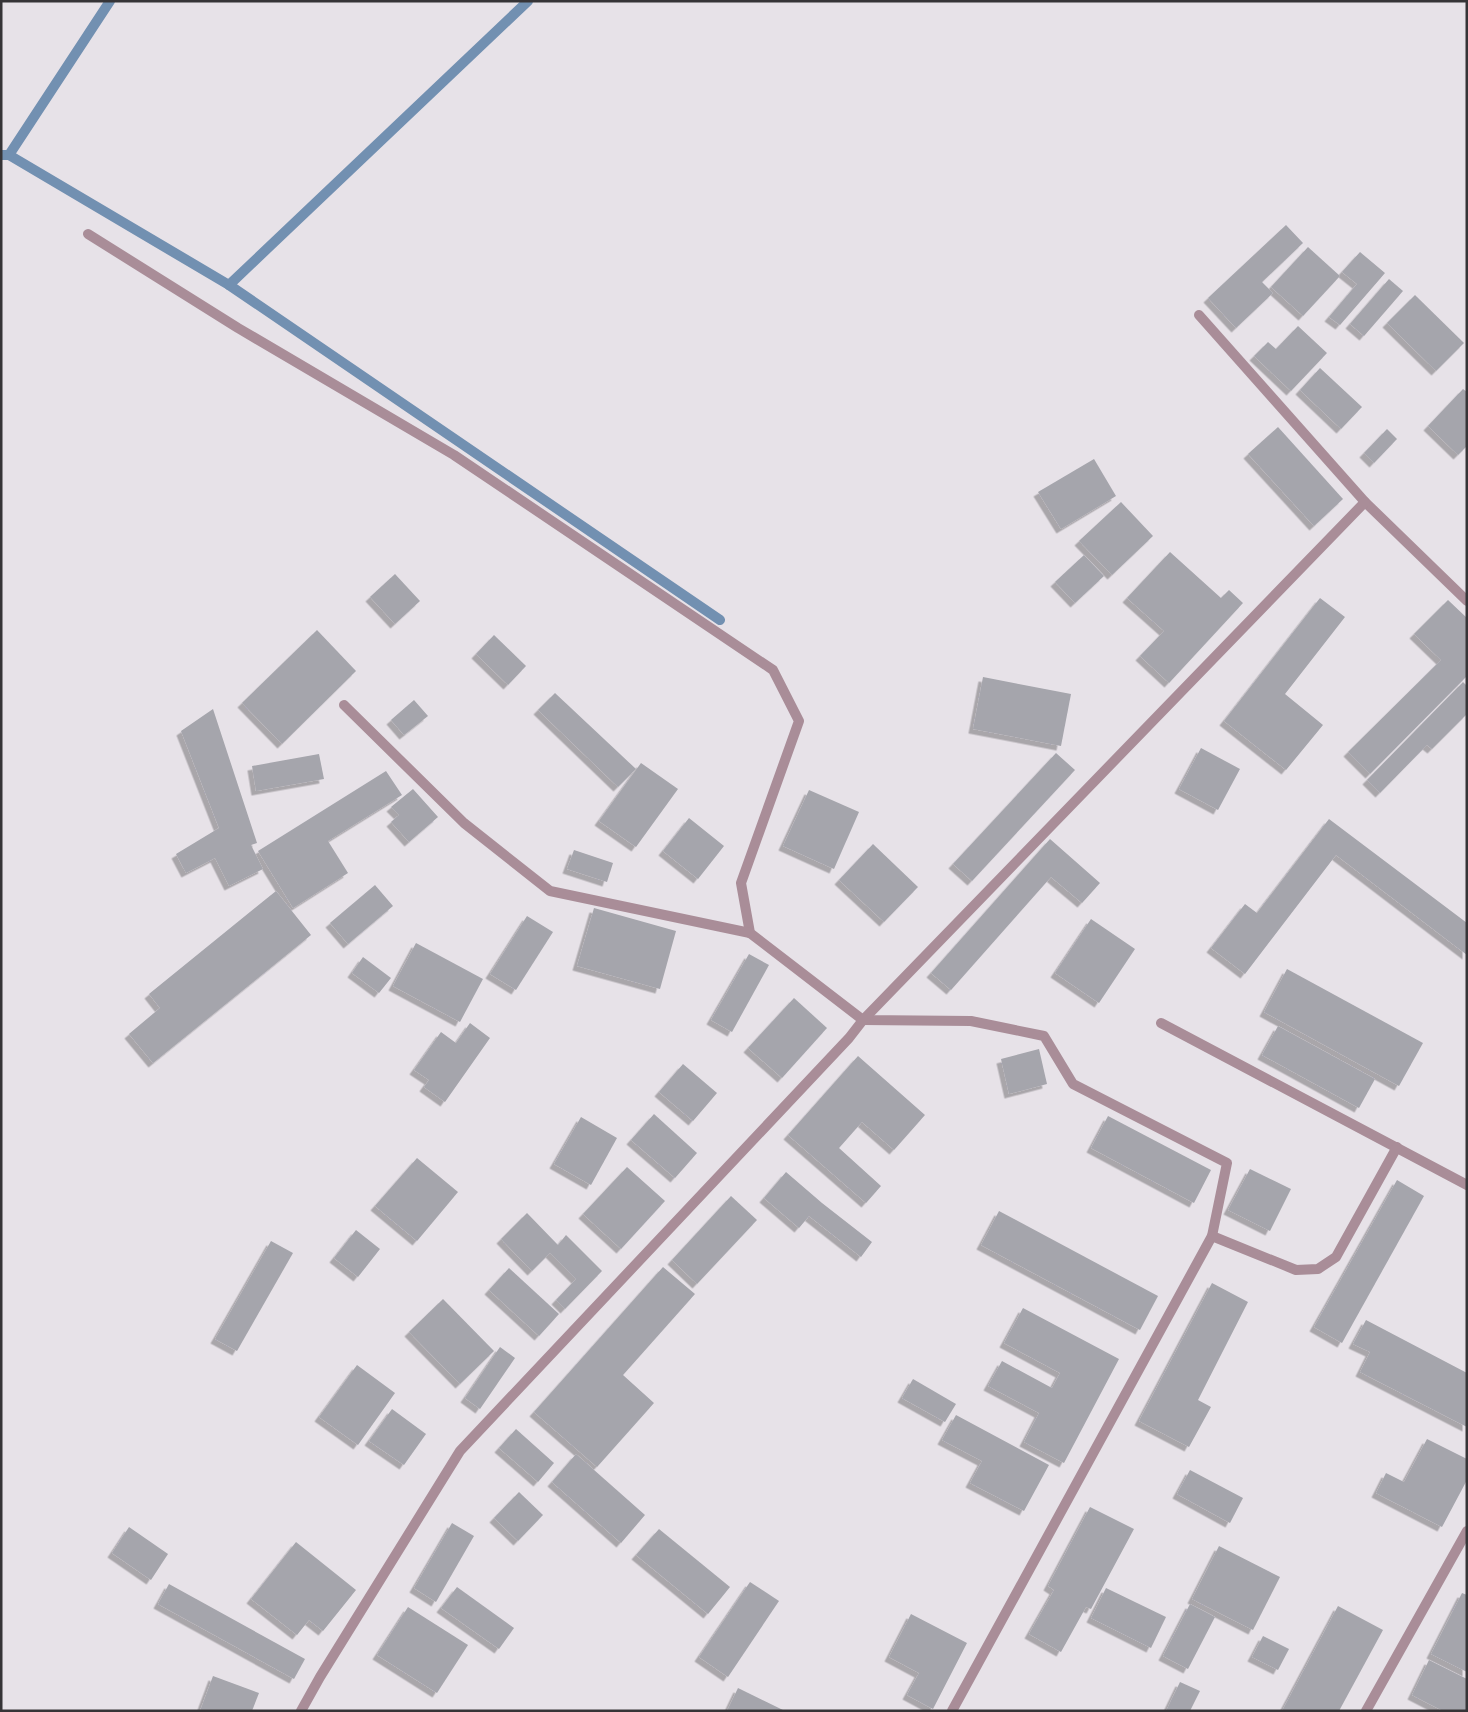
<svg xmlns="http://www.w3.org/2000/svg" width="1468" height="1712" font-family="'IBM Plex Serif',serif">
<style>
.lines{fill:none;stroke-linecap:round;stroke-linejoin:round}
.stream{stroke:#7290b1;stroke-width:10}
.building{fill:#a5a5ac;filter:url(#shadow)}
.service{stroke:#a98d98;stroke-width:10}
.minor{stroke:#a98d98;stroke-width:10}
</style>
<defs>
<filter id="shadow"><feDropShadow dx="-4.5" dy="4.5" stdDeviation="0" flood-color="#0004"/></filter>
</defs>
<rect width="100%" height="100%" fill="#e7e2e8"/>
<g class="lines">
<g class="stream">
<polyline points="1,155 9,155 229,285 720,620"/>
<polyline points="9,155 110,1"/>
<polyline points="229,285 528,1"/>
</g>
</g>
<g class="building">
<polygon points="1286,225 1303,243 1262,282 1273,293 1236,328 1208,298"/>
<polygon points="1308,247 1340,276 1303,316 1271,287"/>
<polygon points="1360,252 1385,273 1340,325 1329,317 1357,284 1342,272"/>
<polygon points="1389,279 1403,291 1364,336 1350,324"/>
<polygon points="1415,295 1464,343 1436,371 1387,323"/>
<polygon points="1298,326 1327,353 1291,391 1254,356 1268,342 1276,349"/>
<polygon points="1320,368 1362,407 1341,429 1300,390"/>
<polygon points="1463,389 1467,392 1467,446 1458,455 1428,426"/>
<polygon points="1278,427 1343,499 1314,526 1248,454"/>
<polygon points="1387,429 1397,439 1374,463 1364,453"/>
<polygon points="1094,459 1116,496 1061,529 1038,492"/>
<polygon points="1121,502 1153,536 1112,575 1079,541"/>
<polygon points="1170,552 1221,598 1229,590 1243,603 1169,683 1140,656 1164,631 1127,598"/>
<polygon points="1084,555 1104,576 1075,603 1055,582"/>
<polygon points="395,574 420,601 395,624 370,597"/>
<polygon points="1320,598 1345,617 1285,694 1323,725 1286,770 1224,721"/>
<polygon points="1448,600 1467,618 1467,676 1370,774 1348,752 1441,660 1414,634"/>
<polygon points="317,630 356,671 282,744 242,703"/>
<polygon points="494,635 526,666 508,685 476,654"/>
<polygon points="983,677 1071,694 1061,746 973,729"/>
<polygon points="1463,682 1467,686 1467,714 1432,749 1427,745 1380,793 1367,780"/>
<polygon points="555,693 636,769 618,787 538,710"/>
<polygon points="414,700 428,716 404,735 391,720"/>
<polygon points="213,709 257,843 251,845 263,869 229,886 215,858 186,873 176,854 219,828 181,731"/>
<polygon points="1201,748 1240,769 1218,810 1179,789"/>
<polygon points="1056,753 1075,770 972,881 953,864"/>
<polygon points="319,754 324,779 256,791 252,766"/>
<polygon points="641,763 678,789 636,847 599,821"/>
<polygon points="386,771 402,795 328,841 348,873 293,908 258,851"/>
<polygon points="413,789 438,817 409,842 391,822 399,815 391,807"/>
<polygon points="809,790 859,812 834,869 783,846"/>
<polygon points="689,818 724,846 698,879 663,851"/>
<polygon points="1329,819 1467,923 1467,955 1336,855 1245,974 1211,948 1245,904 1257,913"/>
<polygon points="1050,839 1100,883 1082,903 1051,877 951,990 931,973"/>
<polygon points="873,844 918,887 884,922 839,880"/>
<polygon points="574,850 613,863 607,882 567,869"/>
<polygon points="375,885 393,906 348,944 330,923"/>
<polygon points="276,891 311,935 153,1063 129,1034 160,1008 149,994"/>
<polygon points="594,908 676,931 660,989 577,966"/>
<polygon points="527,916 553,932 516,990 490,974"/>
<polygon points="1091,919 1135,949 1099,1003 1055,973"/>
<polygon points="416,943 483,979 460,1022 393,986"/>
<polygon points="749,954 769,965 732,1032 711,1020"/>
<polygon points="363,957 391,978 379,993 352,973"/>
<polygon points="1287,969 1423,1043 1399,1086 1264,1012"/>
<polygon points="794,998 827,1028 782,1078 748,1048"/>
<polygon points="470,1023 490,1038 445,1102 424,1087 429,1080 414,1070 441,1032 456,1043"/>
<polygon points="1278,1026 1375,1079 1359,1108 1262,1055"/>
<polygon points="1039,1049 1047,1084 1009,1094 1001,1059"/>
<polygon points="858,1056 925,1115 894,1150 862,1122 839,1148 881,1186 866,1203 788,1135"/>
<polygon points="683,1064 717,1093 693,1121 659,1092"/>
<polygon points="654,1114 697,1153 675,1178 631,1140"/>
<polygon points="1108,1116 1211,1170 1194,1203 1091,1148"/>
<polygon points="581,1117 617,1138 591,1185 554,1164"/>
<polygon points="417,1158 458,1192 417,1241 375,1206"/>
<polygon points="627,1167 665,1201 621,1249 583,1214"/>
<polygon points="1250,1169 1291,1189 1270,1231 1228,1210"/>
<polygon points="786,1172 822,1203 872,1242 861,1257 809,1216 799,1228 764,1198"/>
<polygon points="1397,1180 1424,1196 1342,1343 1314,1327"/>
<polygon points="731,1196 757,1220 697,1284 672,1260"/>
<polygon points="999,1211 1158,1296 1140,1330 981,1245"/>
<polygon points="527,1213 558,1245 566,1235 602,1271 565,1309 556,1300 576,1279 550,1253 532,1271 501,1239"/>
<polygon points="356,1230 380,1249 358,1277 334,1258"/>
<polygon points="271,1241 293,1253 237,1351 215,1339"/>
<polygon points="663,1267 695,1294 623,1375 654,1403 597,1467 534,1412"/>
<polygon points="509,1268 559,1314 539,1336 489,1290"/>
<polygon points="1212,1283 1248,1302 1198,1400 1211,1407 1189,1447 1139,1421"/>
<polygon points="443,1299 494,1351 460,1384 409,1332"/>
<polygon points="1023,1308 1119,1359 1064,1463 1024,1442 1039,1413 988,1386 1002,1361 1052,1388 1060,1373 1004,1343"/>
<polygon points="1366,1320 1467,1373 1467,1427 1360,1372 1370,1352 1353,1344"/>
<polygon points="500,1347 515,1358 480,1409 465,1398"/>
<polygon points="357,1365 395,1393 358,1445 319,1417"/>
<polygon points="913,1379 956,1404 945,1422 902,1398"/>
<polygon points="392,1409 426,1434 404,1465 369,1441"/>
<polygon points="956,1415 1049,1465 1024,1511 970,1483 982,1461 942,1440"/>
<polygon points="516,1429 554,1463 538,1482 499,1448"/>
<polygon points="1427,1439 1467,1459 1467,1480 1442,1527 1376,1493 1386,1473 1404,1482"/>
<polygon points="576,1454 645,1515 621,1543 552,1482"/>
<polygon points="1190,1470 1243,1498 1230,1523 1177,1494"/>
<polygon points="519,1492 543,1515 518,1541 494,1518"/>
<polygon points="1090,1507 1134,1529 1091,1609 1086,1607 1061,1652 1029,1634 1054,1590 1048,1586"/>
<polygon points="452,1523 474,1536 436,1602 414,1588"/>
<polygon points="129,1527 168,1554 151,1580 112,1553"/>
<polygon points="659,1529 730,1587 708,1614 636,1555"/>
<polygon points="296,1542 356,1590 323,1631 309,1620 297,1635 251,1599"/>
<polygon points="1219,1546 1280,1577 1253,1630 1192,1599"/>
<polygon points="750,1582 779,1601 728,1677 699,1657"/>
<polygon points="169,1584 305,1659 294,1679 158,1604"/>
<polygon points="457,1587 514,1628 499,1649 441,1608"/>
<polygon points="1106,1588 1166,1617 1151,1648 1091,1618"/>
<polygon points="1462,1593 1467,1595 1467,1672 1431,1654"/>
<polygon points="1190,1604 1215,1617 1188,1669 1163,1656"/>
<polygon points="1338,1606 1383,1630 1339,1711 1282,1711"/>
<polygon points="408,1607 468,1645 437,1693 377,1655"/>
<polygon points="911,1614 967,1643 933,1709 907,1695 919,1673 889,1657"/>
<polygon points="1263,1636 1289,1649 1278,1670 1252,1657"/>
<polygon points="1429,1660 1467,1679 1467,1711 1443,1711 1412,1695"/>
<polygon points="213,1676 259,1693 252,1711 200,1711"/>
<polygon points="1180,1682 1200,1691 1190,1711 1166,1711"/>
<polygon points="738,1688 785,1711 727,1711"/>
</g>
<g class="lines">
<g class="service">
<polyline points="88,234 238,328 454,455 773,670 799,721 741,883 750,933 863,1020 971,1021 1044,1036 1073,1084 1227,1163 1212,1236 952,1711"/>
<polyline points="344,705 464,823 550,891 750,933"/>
<polyline points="1161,1023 1467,1185"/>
<polyline points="1212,1236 1296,1270 1318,1269 1336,1257 1397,1147"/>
<polyline points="1366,1711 1467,1531"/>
</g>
<g class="minor">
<polyline points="1199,315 1365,502 1467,601"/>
<polyline points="301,1711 320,1677 460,1451 849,1038 863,1020 1365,502"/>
</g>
</g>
<rect width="1468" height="1712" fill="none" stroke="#363437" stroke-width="5"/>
</svg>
